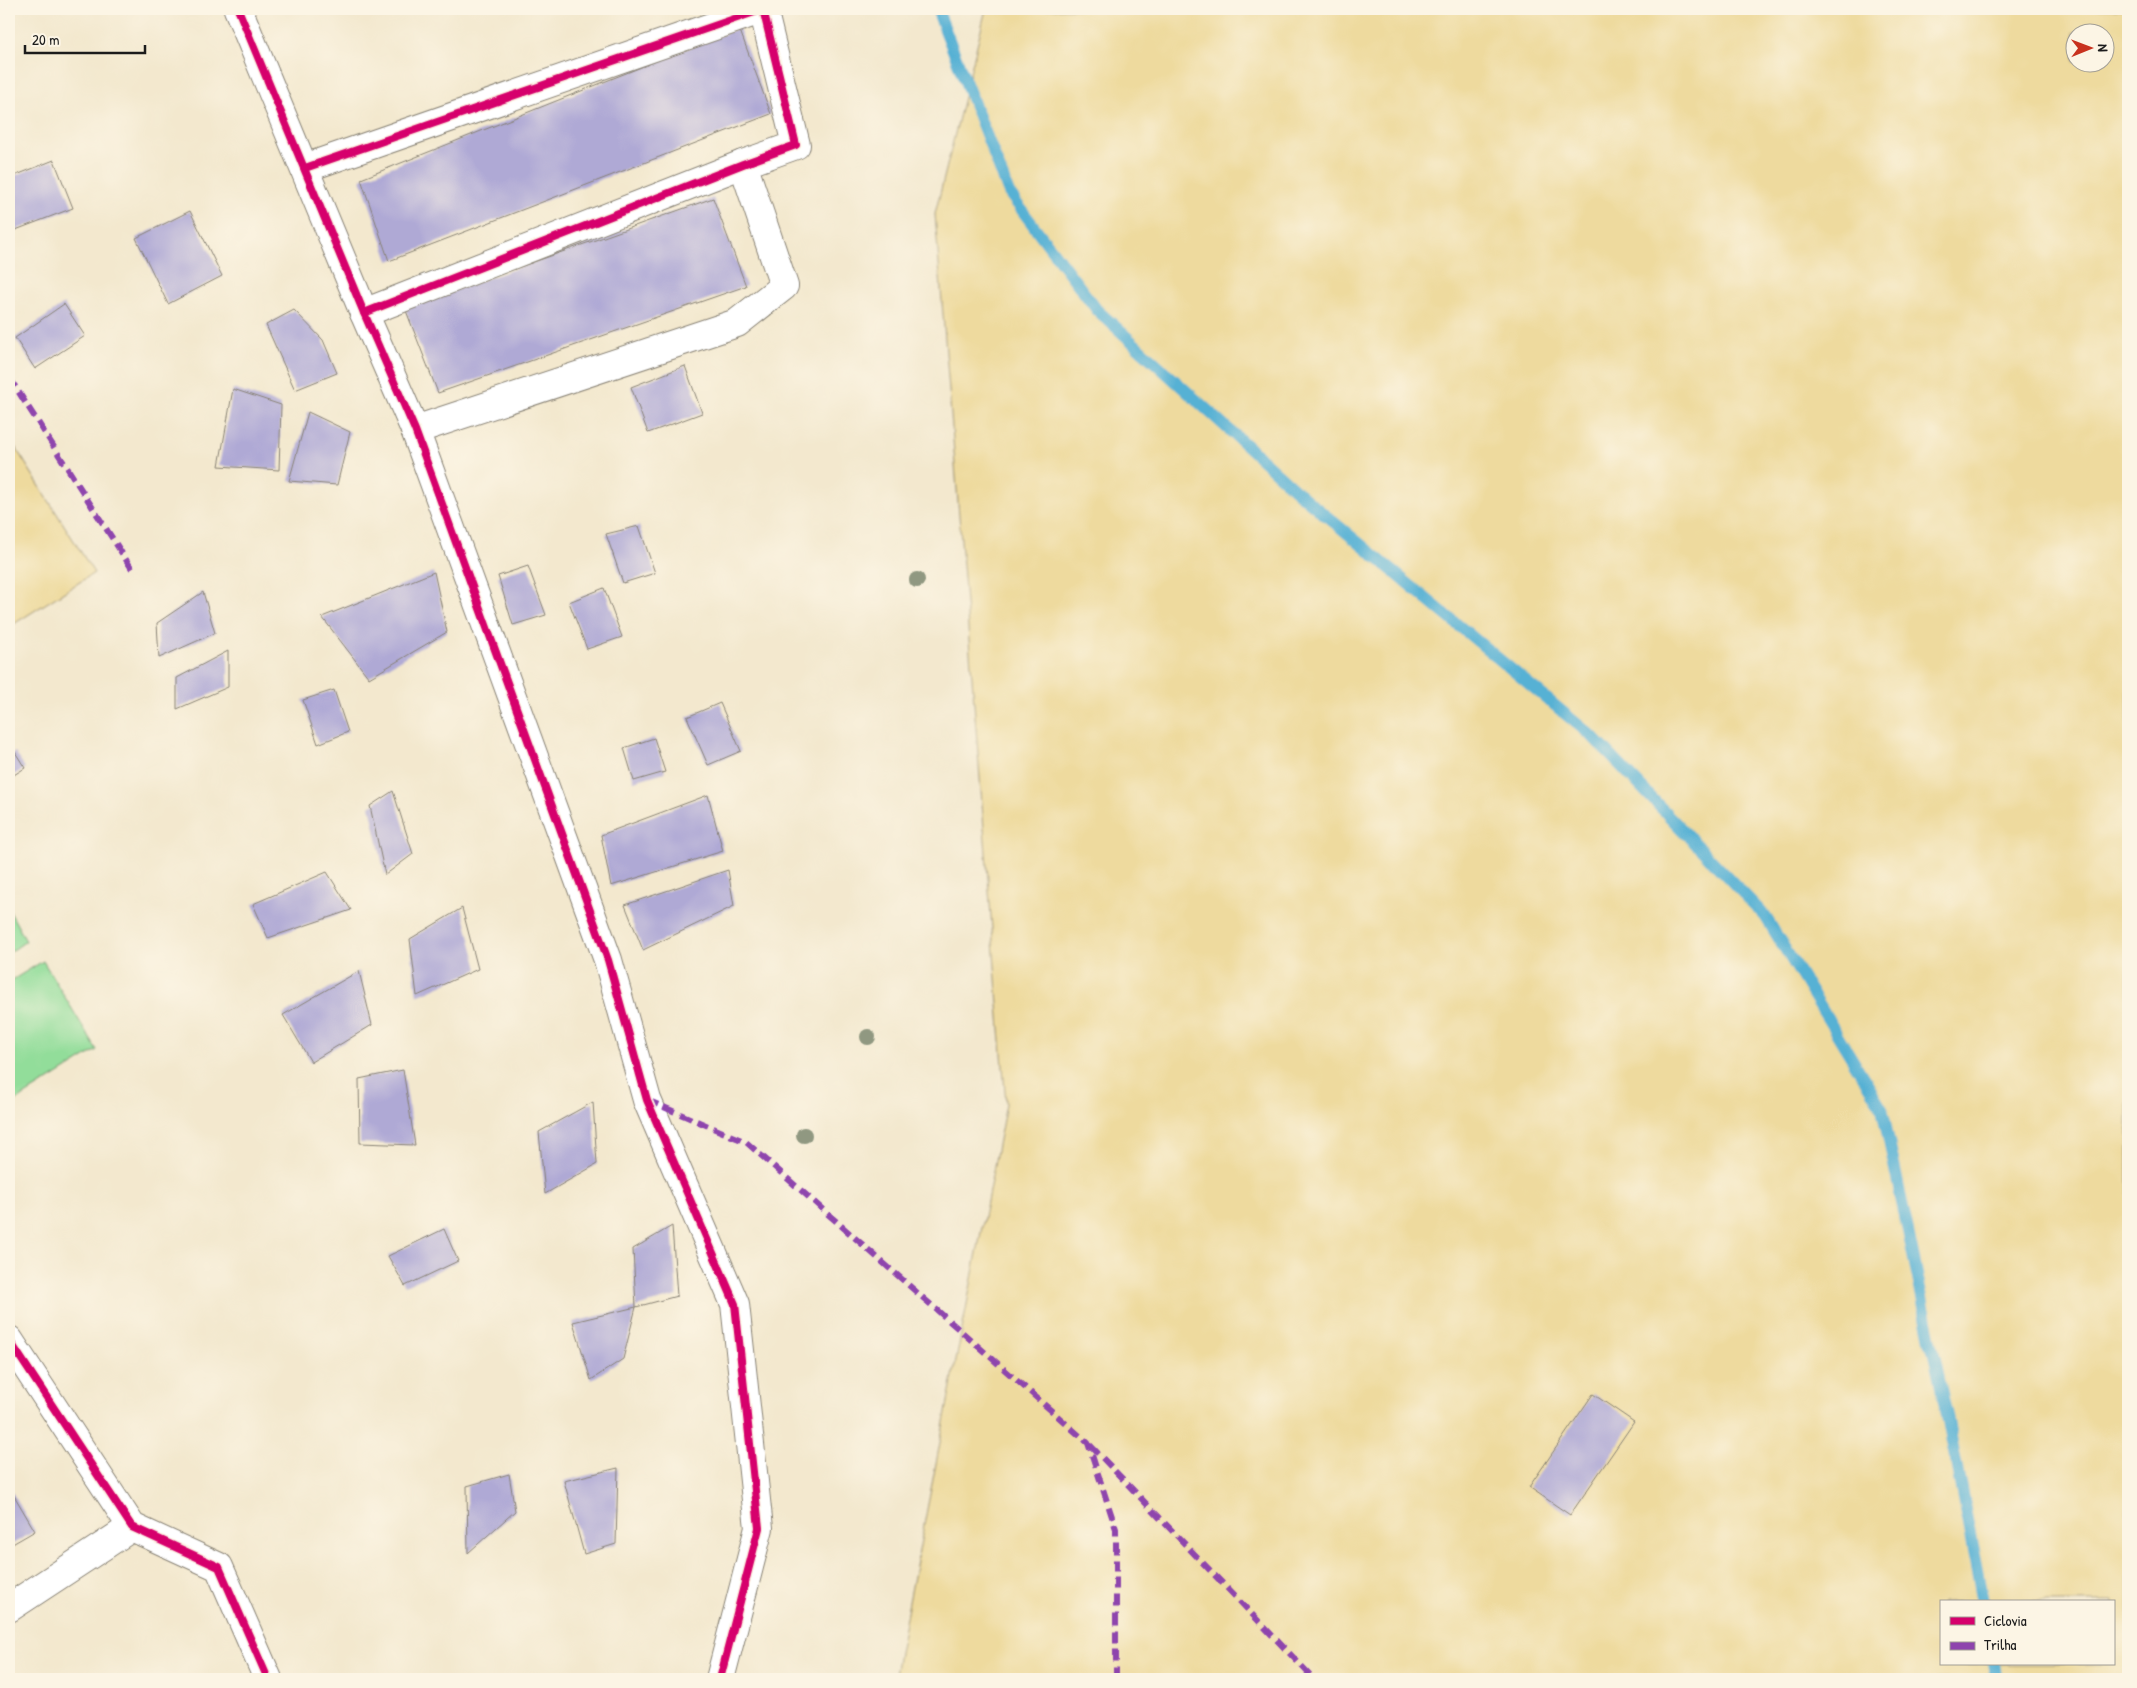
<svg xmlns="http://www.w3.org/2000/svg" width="2137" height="1688" font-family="'Patrick Hand',sans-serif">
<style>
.green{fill:#92dd9a;stroke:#577c5b}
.sand{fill:#eeda9e;stroke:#857b5d;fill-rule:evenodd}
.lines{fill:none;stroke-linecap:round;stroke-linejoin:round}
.stream{stroke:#56b1d4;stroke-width:12}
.building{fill:#afa9d5}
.minor-casing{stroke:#888275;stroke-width:30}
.minor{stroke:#fff;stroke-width:28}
.quiet{stroke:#8e44ad;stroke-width:6;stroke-dasharray:12 6;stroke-linecap:butt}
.cycleway-casing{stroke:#fcf5e5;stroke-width:11}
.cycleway{stroke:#d6006c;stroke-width:8}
.tree{fill:#909881}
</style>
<rect width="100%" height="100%" fill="#fcf5e5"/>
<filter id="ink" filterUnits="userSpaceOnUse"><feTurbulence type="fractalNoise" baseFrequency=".02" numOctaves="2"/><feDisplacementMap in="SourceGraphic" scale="10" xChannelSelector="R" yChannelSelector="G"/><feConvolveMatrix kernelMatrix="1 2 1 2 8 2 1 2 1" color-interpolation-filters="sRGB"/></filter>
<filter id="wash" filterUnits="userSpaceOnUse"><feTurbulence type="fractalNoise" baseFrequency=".0096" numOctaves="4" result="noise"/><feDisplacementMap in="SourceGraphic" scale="20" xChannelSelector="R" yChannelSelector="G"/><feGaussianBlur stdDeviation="1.12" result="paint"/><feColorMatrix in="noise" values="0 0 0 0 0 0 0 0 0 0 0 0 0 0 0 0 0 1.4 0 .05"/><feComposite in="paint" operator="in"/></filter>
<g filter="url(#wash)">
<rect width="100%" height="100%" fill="#f3e8ce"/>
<g class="green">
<polygon points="9,910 26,941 9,953"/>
<polygon points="43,961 97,1050 9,1105 9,982"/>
</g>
<g class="sand">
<path d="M986 9H2128V1679H894L1006 1104 935 214ZM2074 32H2104V62H2074ZM1941 1602H2113V1664H1941Z"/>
<polygon points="9,437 94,573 9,627"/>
</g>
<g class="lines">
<g class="stream">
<polyline points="937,9 1009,193 1097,310 1301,495 1593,737 1765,916 1882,1108 1946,1411 1983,1602"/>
<polyline points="1995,1664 1998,1679"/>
</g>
</g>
<g id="blocks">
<g class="building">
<polygon points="739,28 771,114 389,261 361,179"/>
<polygon points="54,160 73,208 13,231 9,219 9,178"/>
<polygon points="713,198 746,286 438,393 405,308"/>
<polygon points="190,211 222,276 168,304 136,238"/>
<polygon points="64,304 85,336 35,369 15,338"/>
<polygon points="294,310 323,340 337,373 295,390 266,325"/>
<polygon points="685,366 702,413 648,433 631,387"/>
<polygon points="233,389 281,405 279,470 219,466"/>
<polygon points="308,412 350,432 337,485 289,481"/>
<polygon points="639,526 655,573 623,583 606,534"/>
<polygon points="528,566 546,615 513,625 498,576"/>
<polygon points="434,572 447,632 369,678 322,617"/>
<polygon points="604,588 622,637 587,649 569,602"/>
<polygon points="203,592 215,633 159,658 157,623"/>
<polygon points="228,651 228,687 177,709 177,678"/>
<polygon points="334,690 348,732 318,744 303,700"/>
<polygon points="720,703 741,751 708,765 687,717"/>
<polygon points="654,738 665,772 634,781 624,748"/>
<polygon points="15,752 25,768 9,778 9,756"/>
<polygon points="393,791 413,854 385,875 370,806"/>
<polygon points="708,795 723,851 611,886 601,835"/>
<polygon points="728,870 734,906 643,950 625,905"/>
<polygon points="327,872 351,910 268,938 253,904"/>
<polygon points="462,908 478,969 417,996 410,939"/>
<polygon points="359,971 372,1025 311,1062 283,1015"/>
<polygon points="403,1070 415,1145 360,1143 359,1079"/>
<polygon points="593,1102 597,1164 545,1194 539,1132"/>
<polygon points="672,1226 677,1296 636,1307 633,1249"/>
<polygon points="444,1229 458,1261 405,1286 388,1256"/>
<polygon points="636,1307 623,1359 591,1380 573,1322"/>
<polygon points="1593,1394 1634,1422 1570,1515 1529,1487"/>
<polygon points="618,1468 616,1544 584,1554 564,1481"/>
<polygon points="509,1474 515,1511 468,1553 467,1486"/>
<polygon points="9,1487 35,1531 9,1546"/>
</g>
</g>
</g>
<g filter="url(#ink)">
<use href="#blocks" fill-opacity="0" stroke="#888275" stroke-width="1"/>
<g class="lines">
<defs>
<g id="minor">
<polyline points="238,9 364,313 415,430 608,960 647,1100 735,1304 759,1528 720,1679"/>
<polyline points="305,168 763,9 796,145 743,164 364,313"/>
<polyline points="415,430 737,323 784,286 743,164"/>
<polyline points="9,1340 132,1527 219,1567 268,1679"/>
<polyline points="9,1608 132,1527"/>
</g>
</defs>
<use href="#minor" class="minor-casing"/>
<use href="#minor" class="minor"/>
<g class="quiet">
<polyline points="9,377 132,569"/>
<polyline points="647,1100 746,1142 1088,1443 1116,1529 1116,1679"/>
<polyline points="1090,1445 1314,1679"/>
</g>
<defs>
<g id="cycleway">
<polyline points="238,9 364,313 415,430 608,960 647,1100 735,1304 759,1528 720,1679"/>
<polyline points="305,168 763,9 796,145 743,164 364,313"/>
<polyline points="9,1340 132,1527 219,1567 268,1679"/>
</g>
</defs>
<use href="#cycleway" class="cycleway-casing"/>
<use href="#cycleway" class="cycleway"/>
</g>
<g class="tree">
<circle cx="917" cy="580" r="8"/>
<circle cx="868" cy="1037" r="8"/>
<circle cx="804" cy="1135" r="8"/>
</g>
</g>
<rect width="2137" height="1688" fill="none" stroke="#fcf5e5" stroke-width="30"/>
<rect x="1940" y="1600" width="175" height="65" fill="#fcf5e5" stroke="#a29e95"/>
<rect x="1950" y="1617" width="25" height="8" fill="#d6006c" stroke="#a29e95"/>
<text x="1984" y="1626" font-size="15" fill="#1c1c1c">Ciclovia</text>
<rect x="1950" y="1642" width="25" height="8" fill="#8e44ad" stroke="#a29e95"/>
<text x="1984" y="1650" font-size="15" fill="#1c1c1c">Trilha</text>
<g transform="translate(2090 48) rotate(89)"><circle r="24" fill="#fcf5e5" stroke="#a29e95"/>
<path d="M0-4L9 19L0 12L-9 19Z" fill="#c8321e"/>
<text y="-8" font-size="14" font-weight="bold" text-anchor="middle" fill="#1c1c1c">N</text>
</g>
<path d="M25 45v8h120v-8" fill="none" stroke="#1c1c1c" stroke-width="2.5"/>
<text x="32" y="45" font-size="15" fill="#1c1c1c" stroke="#fcf5e5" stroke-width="4" paint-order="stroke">20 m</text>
</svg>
